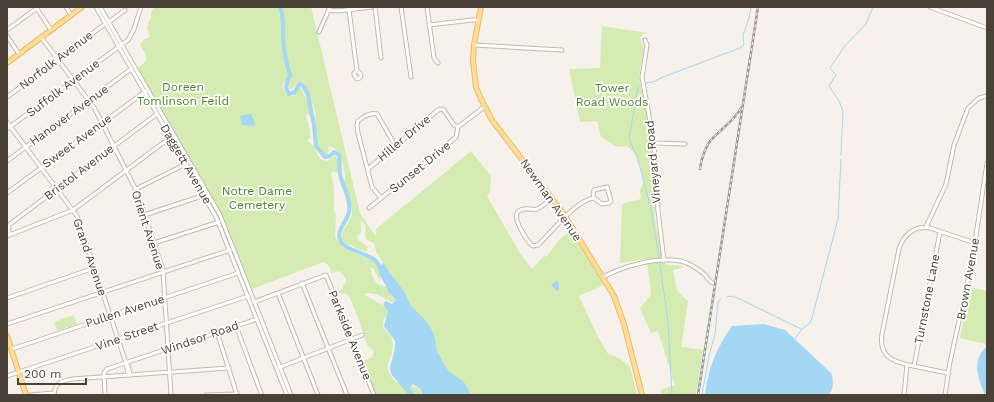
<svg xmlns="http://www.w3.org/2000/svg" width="994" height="402" font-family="'Work Sans',sans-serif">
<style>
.green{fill:#d4ebb1}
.water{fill:#a4d7f4}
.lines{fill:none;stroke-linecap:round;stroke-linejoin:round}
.stream{stroke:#a4d7f4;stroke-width:1}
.river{stroke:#a4d7f4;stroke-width:4}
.minor-casing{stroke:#c2b9ab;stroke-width:5}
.major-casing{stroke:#eabb63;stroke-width:6}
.minor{stroke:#fff;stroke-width:3}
.major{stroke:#fd9;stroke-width:4}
.rail-casing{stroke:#999;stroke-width:2.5}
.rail{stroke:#fff;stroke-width:1;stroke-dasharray:3;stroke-linecap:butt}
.labels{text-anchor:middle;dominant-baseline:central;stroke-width:3.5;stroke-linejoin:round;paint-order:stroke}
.street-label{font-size:12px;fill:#4a4237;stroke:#fff}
.park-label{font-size:12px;fill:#4c8026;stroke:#fff}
</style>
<rect width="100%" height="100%" fill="#f6f1ea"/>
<g class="green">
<path d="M155 7H311L360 213 376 237V229L471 151 491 176 490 192 487 196 521 255 532 269 543 257 547 256 560 239 570 231 604 285 579 296 597 335 608 354 619 358 630 367 637 395H471L468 391 452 385 441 359 437 351 435 344 417 321 408 300 376 252 374 243 366 239C364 234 367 229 364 223L361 221C360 228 364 233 357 236L358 240 368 247 366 251C361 251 357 248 352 246 328 239 352 225 352 212 352 202 346 194 344 185 344 182 345 179 345 176 344 166 341 152 331 146L328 147 329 152 327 156C312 151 317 122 315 110 313 103 310 99 307 93 304 88 304 84 297 83L293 88 290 89C286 85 289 82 290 78L289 76 282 85 286 94 294 96 296 88 300 87 308 102 311 113 310 116 307 114 306 117C309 125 311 131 310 139L307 140C309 142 312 145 314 147 319 154 316 159 327 161L335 156 338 160 339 173 335 172 331 173 334 187V210L336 216 335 237 343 248 374 261C378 266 382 275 380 281L373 268H370C372 272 373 280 377 283 381 286 386 285 390 289 389 297 394 299 401 303 384 304 382 290 363 294L391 310C387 317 381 319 383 328 399 340 392 351 387 367 389 372 391 378 395 381 404 389 418 381 422 395H374L361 362 372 357 374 351 367 345 359 320 349 296 345 293 341 294 336 297 334 293 343 289V285L346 283V279L340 271 331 273C331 265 327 264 323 262L252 289 221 212 136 69 142 65 146 60 145 53 140 45 144 39H146L150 36 147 28 148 23 151 18V12Z"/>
<path d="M602 26 647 33 643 34 640 38 644 48 639 76 651 140 655 219 663 264 683 266 682 268 673 270 677 291 688 301 681 347 703 350 696 395H662L660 390 675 385 658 331 651 333 640 308 651 295 647 259 620 263 622 204 641 199 640 191 644 180 638 159 636 154 627 146C616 149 611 143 601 137L597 121 580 122 569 69 600 68Z"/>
<polygon points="970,287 987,291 987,344 960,338"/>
<polygon points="73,315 77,324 57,331 54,322"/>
</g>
<g class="water">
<polygon points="249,114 251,114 255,123 254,126 242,125 240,116"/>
<path d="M384 263 389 272 404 291 411 306 424 319 430 327 434 335 437 351 448 371 464 382 471 395H423L420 389 413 384 410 387 414 395H409L391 374 390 367 395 349V341L384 326 388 311 383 304 386 301 392 304 396 300 388 292C386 283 379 277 378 268Z"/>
<polygon points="557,280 559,284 559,290 557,291 551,285"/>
<path d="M764 324 785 330 832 374C833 381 834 390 828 395H705C707 370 717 347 732 326Z"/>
<path d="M985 348H987V395H985C979 379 971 362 985 348Z"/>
</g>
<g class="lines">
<g class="stream">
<polyline points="645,83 653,82 663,77 740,48 744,45 743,35 749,18 751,7"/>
<polyline points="638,87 629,138 638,160 650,205 659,256"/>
<polyline points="841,155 843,111 839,101 829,86 836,75 830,68 844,47 866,24 873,7"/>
<polyline points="660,265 668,322 672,395"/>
<polyline points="727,297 731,296 738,298 801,329"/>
<polyline points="794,340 802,329 810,323 812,318 838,219 841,159"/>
<polyline points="702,395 709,356 715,334 718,302 721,299"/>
</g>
<path class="river" d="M280 7C284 17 283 25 283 35 283 48 286 62 290 75 287 82 284 87 289 94L295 92 298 86 300 84 304 87 308 95 314 125 316 146 325 157 330 156 334 152 339 155C340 161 339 167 340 174 342 185 352 201 349 212 347 221 336 231 340 240 344 251 367 252 376 261 379 264 380 268 382 272"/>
<defs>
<g id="minor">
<polyline points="36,7 51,30"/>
<polyline points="66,7 71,15"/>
<polyline points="96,7 216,217 287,395"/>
<polyline points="100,7 220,215 291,395"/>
<polyline points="375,7 381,58"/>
<polyline points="401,7 411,77"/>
<polyline points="427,7 434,58 438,63"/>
<polyline points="930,7 987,28"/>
<polyline points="329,10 338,11 372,7"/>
<polyline points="349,10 357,71 354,73 354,75 357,79 360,78 361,75 360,73 357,71"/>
<polyline points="109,22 125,10"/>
<polyline points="429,25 472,20 478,20"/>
<polyline points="7,30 37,8"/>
<polyline points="319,32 330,7"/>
<polyline points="7,36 19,54"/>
<polyline points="41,37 95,109 137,192 163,270 171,395"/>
<polyline points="645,40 647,45 642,77 654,143 658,211 664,261"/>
<polyline points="474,45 562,50"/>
<polyline points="7,97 105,24"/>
<polyline points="7,122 77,216 126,363 128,365 130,375"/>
<polyline points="7,129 128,40 134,29 141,7"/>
<polyline points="654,143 685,144"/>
<polyline points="7,161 131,69"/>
<polyline points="368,169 438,110 443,109 454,125 458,127"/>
<polyline points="136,189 186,164"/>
<polyline points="7,193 146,91"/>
<path d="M381 198 372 187 358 133 357 125 358 121C363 117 370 112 377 114L395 145"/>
<path d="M552 198C547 202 542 207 537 209 532 210 528 208 524 209 512 211 517 221 520 228 524 234 527 242 533 246L538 245C551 233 576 200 594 198L602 204 609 203 611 201 607 187 594 190 593 198"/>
<polyline points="369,208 448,144 456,137 458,127 484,107"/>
<polyline points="144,215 205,195"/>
<polyline points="926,227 946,184 954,145 968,108 979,98 987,96"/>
<polyline points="10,235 8,228 10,224 157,114"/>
<polyline points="7,236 73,210 171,137"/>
<polyline points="154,243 219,222"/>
<path d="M603 277C624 266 663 254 687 263 693 266 700 270 705 275 708 278 709 282 713 283"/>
<polyline points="302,283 347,395"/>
<polyline points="278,293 318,395"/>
<polyline points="7,298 94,268"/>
<polyline points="254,302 326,275 374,395"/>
<polyline points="7,324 230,250"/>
<polyline points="236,326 261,393"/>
<polyline points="217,332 237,395"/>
<polyline points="12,349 238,273"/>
<polyline points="127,364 126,365 128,373 130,373"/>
<polyline points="914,366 940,232"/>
<polyline points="278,368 362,335"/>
<path d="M948 373C938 371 928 369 918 367 898 363 878 360 882 334L899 249C903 235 915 225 930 228L975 243"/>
<polyline points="7,376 248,296"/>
<path d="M54 393C56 382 62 381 72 379L229 368"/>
<polyline points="31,395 54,393"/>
<polyline points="105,395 104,373 107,369 257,319"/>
<polyline points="206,395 237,394"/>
<polyline points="904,395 907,365"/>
<polyline points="945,395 950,362 972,262 987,163"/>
</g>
<g id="major">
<polyline points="481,7 474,45 473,61 476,87 481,99 492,120 563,213 614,296 624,324 642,395"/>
<polyline points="7,63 82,7"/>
<polyline points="7,336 26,395"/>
</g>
</defs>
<use href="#minor" class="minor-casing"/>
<use href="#major" class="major-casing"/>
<use href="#minor" class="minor"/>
<use href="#major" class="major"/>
<defs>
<g id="rail">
<path d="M700 169C701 160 704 152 708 144 717 131 733 123 741 108"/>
<polyline points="698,395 758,7"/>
</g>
</defs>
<use href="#rail" class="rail-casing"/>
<use href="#rail" class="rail"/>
</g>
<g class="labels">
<g class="street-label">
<text transform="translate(56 60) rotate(-37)">Norfolk Avenue</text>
<text transform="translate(63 88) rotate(-37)">Suffolk Avenue</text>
<text transform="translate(69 115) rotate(-36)">Hanover Avenue</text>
<text transform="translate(404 138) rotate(-40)">Hiller Drive</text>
<text transform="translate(77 141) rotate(-36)">Sweet Avenue</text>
<text transform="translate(653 162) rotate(-95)">Vineyard Road</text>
<text transform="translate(186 164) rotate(60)">Daggett Avenue</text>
<text transform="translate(420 167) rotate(-39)">Sunset Drive</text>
<text transform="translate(79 172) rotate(-37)">Bristol Avenue</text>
<text transform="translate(551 200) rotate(55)">Newman Avenue</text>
<text transform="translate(148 230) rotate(72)">Orient Avenue</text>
<text transform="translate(90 257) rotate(71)">Grand Avenue</text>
<text transform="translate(968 279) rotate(-80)">Brown Avenue</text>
<text transform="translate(927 299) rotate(-79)">Turnstone Lane</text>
<text transform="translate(125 311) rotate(-18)">Pullen Avenue</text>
<text transform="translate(350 335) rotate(68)">Parkside Avenue</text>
<text transform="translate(127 336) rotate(-19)">Vine Street</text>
<text transform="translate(200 338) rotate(-19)">Windsor Road</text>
</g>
<g class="park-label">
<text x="183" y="87">Doreen<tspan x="183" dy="14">Tomlinson Feild</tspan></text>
<text x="612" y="88">Tower<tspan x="612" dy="14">Road Woods</tspan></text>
<text x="257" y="191">Notre Dame<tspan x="257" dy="14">Cemetery</tspan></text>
</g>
</g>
<rect width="994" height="402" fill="none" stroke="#4a4237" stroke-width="16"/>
<path d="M18 378v6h68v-6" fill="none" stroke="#4a4237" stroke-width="2"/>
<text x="24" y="378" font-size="12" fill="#4a4237" stroke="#ffffff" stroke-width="3" paint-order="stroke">200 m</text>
</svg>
